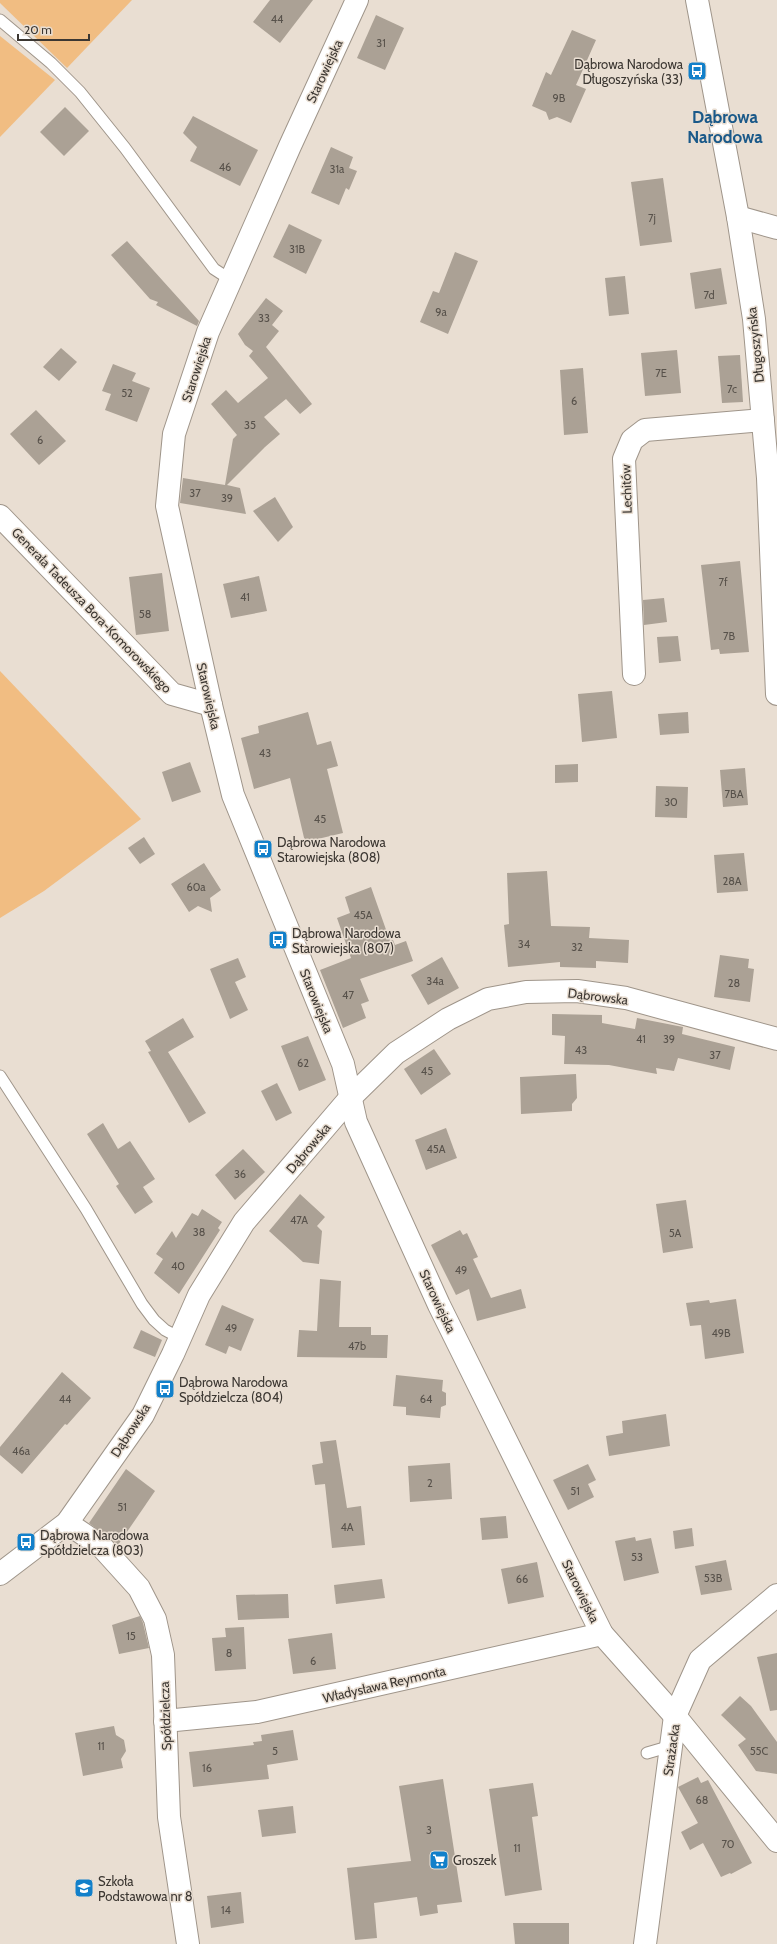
<svg xmlns="http://www.w3.org/2000/svg" width="777" height="1944" font-family="Cabin,sans-serif">
<style>
.green{fill:#f1bd82}
.building{fill:#aba195}
.lines{fill:none;stroke-linecap:round;stroke-linejoin:round}
.lane-casing{stroke:#9f958a;stroke-width:13}
.street-casing{stroke:#9f958a;stroke-width:24}
.secondary-casing{stroke:#9f958a;stroke-width:24}
.lane{stroke:#fff;stroke-width:11}
.street{stroke:#fff;stroke-width:22}
.secondary{stroke:#fff;stroke-width:22}
.labels{text-anchor:middle;dominant-baseline:central;stroke-width:3;stroke-linejoin:round;paint-order:stroke}
.number-label{font-size:11px;fill:#58524b}
.poi-label{font-size:13px;fill:#3c3732;stroke:#e9ded2;text-anchor:start}
.street-label{font-size:13px;fill:#3c3732;stroke:#e9ded2}
.district-label{font-size:17px;font-weight:bold;fill:#1a5989;stroke:#e9ded2}
</style>
<rect width="100%" height="100%" fill="#e9ded2"/>
<g class="green">
<polygon points="0,0 132,0 67,68 0,3"/>
<polygon points="0,36 55,80 0,137"/>
<polygon points="0,671 141,819 44,891 0,918"/>
</g>
<g class="building">
<polygon points="270,0 313,0 280,43 253,22"/>
<polygon points="376,15 404,28 385,70 357,58"/>
<polygon points="572,30 596,40 576,85 586,89 571,123 557,117 549,120 546,112 532,106 546,72 551,75"/>
<polygon points="65,107 89,131 64,156 40,132"/>
<polygon points="193,116 258,150 240,186 190,161 197,147 183,133"/>
<polygon points="331,147 353,157 349,168 357,171 349,190 346,188 339,205 311,193"/>
<polygon points="663,178 672,242 640,246 631,182"/>
<polygon points="289,224 322,240 306,274 273,257"/>
<polygon points="127,241 199,321 197,326 156,305 158,302 150,299 111,255"/>
<polygon points="455,252 478,261 448,334 420,322 433,291 439,293"/>
<polygon points="721,268 727,304 695,309 690,273"/>
<polygon points="625,276 629,314 609,316 605,278"/>
<polygon points="266,298 283,311 272,325 279,331 266,347 312,404 300,414 286,399 264,417 280,434 265,447 227,485 240,488 246,514 180,503 183,478 225,485 233,439 237,435 211,404 226,390 238,403 268,378 249,356 253,351 245,345 238,334"/>
<polygon points="61,348 77,362 59,381 43,367"/>
<polygon points="677,350 681,393 645,396 641,353"/>
<polygon points="740,355 743,402 722,403 718,356"/>
<polygon points="113,364 136,373 132,381 150,388 137,422 105,410 111,394 102,391"/>
<polygon points="583,368 588,433 564,435 560,370"/>
<polygon points="36,410 66,441 39,465 10,434"/>
<polygon points="275,497 293,527 278,542 253,511"/>
<polygon points="740,561 749,652 720,654 719,649 711,650 701,565"/>
<polygon points="162,573 169,631 136,635 129,577"/>
<polygon points="259,576 267,611 231,618 223,584"/>
<polygon points="664,598 667,622 644,625 643,600"/>
<polygon points="678,636 681,661 659,663 657,637"/>
<polygon points="612,691 617,738 582,742 578,694"/>
<polygon points="308,712 317,745 331,741 338,766 327,769 343,833 305,842 290,778 254,789 241,738 259,733 258,726"/>
<polygon points="688,712 689,733 660,735 658,714"/>
<polygon points="190,762 201,792 172,802 162,772"/>
<polygon points="578,764 578,782 555,783 555,765"/>
<polygon points="745,768 748,805 723,807 720,770"/>
<polygon points="656,786 688,787 687,818 655,817"/>
<polygon points="144,837 155,854 140,864 128,848"/>
<polygon points="744,853 748,891 717,893 714,855"/>
<polygon points="204,863 221,890 210,898 212,912 198,906 189,912 171,884"/>
<polygon points="547,871 551,926 590,927 589,938 629,940 628,963 596,961 596,968 560,967 560,962 508,967 504,925 509,924 507,873"/>
<polygon points="371,887 390,941 393,940 395,945 406,941 413,961 360,979 369,1001 361,1004 366,1018 343,1028 320,970 351,958 337,918 350,913 345,897"/>
<polygon points="720,955 749,959 748,968 754,969 750,1002 714,997"/>
<polygon points="442,957 459,988 428,1005 411,975"/>
<polygon points="238,958 246,977 235,982 248,1010 230,1019 210,969"/>
<polygon points="552,1014 602,1015 602,1023 635,1029 637,1018 683,1027 682,1034 735,1047 730,1070 678,1058 674,1071 656,1068 657,1074 609,1065 564,1064 565,1036 552,1035"/>
<polygon points="183,1018 194,1037 168,1052 206,1113 189,1123 148,1052 151,1051 145,1041"/>
<polygon points="308,1036 326,1080 299,1091 281,1046"/>
<polygon points="434,1049 451,1074 421,1095 404,1069"/>
<polygon points="576,1074 577,1098 572,1104 572,1111 521,1114 520,1077"/>
<polygon points="277,1083 292,1113 276,1121 261,1091"/>
<polygon points="103,1123 118,1149 130,1141 155,1179 143,1187 153,1202 135,1214 116,1186 119,1184 87,1134"/>
<polygon points="446,1128 457,1158 426,1170 415,1140"/>
<polygon points="243,1149 265,1172 235,1200 215,1175"/>
<polygon points="300,1194 325,1217 317,1226 322,1231 319,1264 303,1262 269,1231"/>
<polygon points="686,1200 693,1248 663,1253 656,1204"/>
<polygon points="202,1209 222,1222 218,1228 220,1230 179,1294 154,1273 163,1259 156,1254 172,1231 176,1238 192,1213 198,1216"/>
<polygon points="460,1230 463,1235 467,1233 478,1257 473,1259 491,1298 521,1289 526,1308 477,1321 469,1289 456,1295 431,1245"/>
<polygon points="320,1279 341,1281 339,1327 371,1327 371,1335 388,1335 387,1358 297,1357 299,1330 317,1331"/>
<polygon points="736,1299 744,1353 705,1359 701,1325 690,1326 686,1303 709,1300 710,1303"/>
<polygon points="222,1305 254,1319 241,1351 229,1346 226,1354 205,1345"/>
<polygon points="141,1330 162,1340 155,1357 133,1348"/>
<polygon points="62,1372 91,1398 67,1425 65,1424 22,1474 0,1455 0,1447"/>
<polygon points="396,1375 443,1380 442,1391 446,1393 446,1405 441,1407 440,1418 406,1415 406,1407 393,1406"/>
<polygon points="666,1414 670,1446 609,1456 606,1436 623,1433 622,1421"/>
<polygon points="336,1440 347,1508 361,1506 365,1545 332,1548 325,1484 315,1485 312,1465 323,1463 320,1442"/>
<polygon points="450,1463 452,1499 410,1502 408,1466"/>
<polygon points="588,1464 596,1480 588,1484 594,1497 568,1510 553,1480"/>
<polygon points="126,1469 155,1491 118,1545 89,1523"/>
<polygon points="506,1516 508,1538 482,1540 480,1518"/>
<polygon points="692,1528 694,1546 675,1549 673,1531"/>
<polygon points="635,1537 636,1541 651,1538 659,1573 624,1581 615,1541"/>
<polygon points="726,1560 732,1590 701,1595 695,1566"/>
<polygon points="537,1562 544,1597 508,1604 501,1569"/>
<polygon points="382,1579 385,1598 336,1604 334,1585"/>
<polygon points="288,1594 289,1618 238,1620 236,1595"/>
<polygon points="140,1616 143,1623 149,1648 119,1654 112,1625"/>
<polygon points="244,1627 246,1669 215,1671 212,1638 226,1637 225,1628"/>
<polygon points="332,1633 336,1669 293,1674 288,1639"/>
<polygon points="777,1653 777,1710 770,1711 757,1657"/>
<polygon points="740,1696 751,1706 777,1742 777,1774 756,1771 738,1745 746,1739 721,1715"/>
<polygon points="114,1726 116,1735 124,1740 126,1751 121,1759 123,1768 83,1776 75,1733"/>
<polygon points="293,1730 298,1760 267,1765 269,1779 193,1787 189,1752 254,1745 253,1742 262,1741 261,1735"/>
<polygon points="698,1777 701,1783 708,1780 752,1863 731,1874 730,1873 721,1877 703,1843 690,1850 681,1832 698,1823 678,1787"/>
<polygon points="443,1779 462,1902 437,1905 438,1913 420,1916 417,1897 374,1903 377,1938 355,1940 347,1868 411,1861 399,1786"/>
<polygon points="533,1783 538,1816 532,1817 542,1890 505,1896 489,1789"/>
<polygon points="293,1806 296,1833 262,1837 258,1810"/>
<polygon points="241,1892 244,1923 211,1928 207,1896"/>
<polygon points="513,1923 569,1923 569,1944 515,1944"/>
</g>
<g class="lines">
<defs>
<g id="lane">
<polyline points="0,20 51,63 80,92 125,148 214,269 231,280"/>
<polyline points="0,1076 86,1209 142,1304 154,1320 165,1330 180,1338"/>
<polyline points="647,1753 671,1746"/>
</g>
<g id="street">
<polyline points="357,0 290,146 208,332 174,434 167,506 211,705 233,795 343,1064 356,1122 439,1305 602,1634 675,1716 777,1841"/>
<polyline points="738,217 777,228"/>
<polyline points="0,516 172,694 211,705"/>
<polyline points="634,674 624,459 632,440 645,430 763,420"/>
<polyline points="67,1523 101,1546 139,1588 155,1619 163,1655 169,1817 188,1944"/>
<polyline points="0,1574 67,1523 143,1415 173,1354 199,1295 244,1222 351,1097 396,1053 448,1019 488,999 526,992 577,991 626,998 777,1039"/>
<polyline points="165,1721 257,1712 602,1634"/>
<polyline points="645,1944 675,1716 700,1660 777,1595"/>
</g>
<polyline id="secondary" points="697,0 738,217 754,319 768,478 777,694"/>
</defs>
<use href="#lane" class="lane-casing"/>
<use href="#street" class="street-casing"/>
<use href="#secondary" class="secondary-casing"/>
<use href="#lane" class="lane"/>
<use href="#street" class="street"/>
<use href="#secondary" class="secondary"/>
</g>
<defs>
<symbol id="bus-square" viewBox="-11 -11 22 22"><rect x="-9" y="-9" width="18" height="18" rx="4" fill="#1280ca" stroke="#e9ded2"/><path d="M-5-6H5V4H4V6H2V4H-2V6H-4V4H-5ZM-3.5-4V0h7V-4ZM-3.5 1.2v1.5H-2V1.2ZM2 1.2v1.5H3.5V1.2Z" fill="#fff"/></symbol>
<symbol id="supermarket-square" viewBox="-11 -11 22 22"><rect x="-9" y="-9" width="18" height="18" rx="4" fill="#1280ca" stroke="#e9ded2"/><path d="M-6-5.5h2.5l.6 2H6L4.5 2H-2.5L-4.4-4H-6ZM-1.5 3.2a1.3 1.3 0 1 0 .1 0ZM3 3.2a1.3 1.3 0 1 0 .1 0Z" fill="#fff"/></symbol>
<symbol id="school-square" viewBox="-11 -11 22 22"><rect x="-9" y="-9" width="18" height="18" rx="4" fill="#1280ca" stroke="#e9ded2"/><path d="M0-5L7-2L0 1L-7-2ZM-4 1L0 2.5L4 1V4Q0 6-4 4Z" fill="#fff"/></symbol>
</defs>
<g fill-rule="evenodd">
<use href="#bus-square" x="686" y="60" width="22" height="22"/>
<use href="#bus-square" x="252" y="838" width="22" height="22"/>
<use href="#bus-square" x="267" y="929" width="22" height="22"/>
<use href="#bus-square" x="154" y="1378" width="22" height="22"/>
<use href="#bus-square" x="15" y="1531" width="22" height="22"/>
<use href="#supermarket-square" x="428" y="1849" width="22" height="22"/>
<use href="#school-square" x="73" y="1877" width="22" height="22"/>
</g>
<g class="labels">
<g class="number-label">
<text x="277" y="19">44</text>
<text x="381" y="43">31</text>
<text x="559" y="98">9B</text>
<text x="225" y="167">46</text>
<text x="337" y="169">31a</text>
<text x="652" y="218">7j</text>
<text x="297" y="249">31B</text>
<text x="709" y="295">7d</text>
<text x="441" y="312">9a</text>
<text x="264" y="318">33</text>
<text x="661" y="373">7E</text>
<text x="732" y="389">7c</text>
<text x="127" y="393">52</text>
<text x="574" y="401">6</text>
<text x="250" y="425">35</text>
<text x="40" y="440">6</text>
<text x="195" y="493">37</text>
<text x="227" y="498">39</text>
<text x="723" y="582">7f</text>
<text x="245" y="597">41</text>
<text x="145" y="614">58</text>
<text x="729" y="636">7B</text>
<text x="265" y="753">43</text>
<text x="734" y="794">7BA</text>
<text x="671" y="802">30</text>
<text x="320" y="819">45</text>
<text x="732" y="881">28A</text>
<text x="196" y="887">60a</text>
<text x="363" y="915">45A</text>
<text x="524" y="944">34</text>
<text x="577" y="947">32</text>
<text x="435" y="981">34a</text>
<text x="734" y="983">28</text>
<text x="348" y="995">47</text>
<text x="641" y="1039">41</text>
<text x="669" y="1039">39</text>
<text x="581" y="1050">43</text>
<text x="715" y="1055">37</text>
<text x="303" y="1063">62</text>
<text x="427" y="1071">45</text>
<text x="436" y="1149">45A</text>
<text x="240" y="1174">36</text>
<text x="299" y="1220">47A</text>
<text x="199" y="1232">38</text>
<text x="675" y="1233">5A</text>
<text x="178" y="1266">40</text>
<text x="461" y="1270">49</text>
<text x="231" y="1328">49</text>
<text x="721" y="1333">49B</text>
<text x="357" y="1346">47b</text>
<text x="65" y="1399">44</text>
<text x="426" y="1399">64</text>
<text x="21" y="1451">46a</text>
<text x="430" y="1483">2</text>
<text x="575" y="1491">51</text>
<text x="122" y="1507">51</text>
<text x="347" y="1527">4A</text>
<text x="637" y="1557">53</text>
<text x="713" y="1578">53B</text>
<text x="522" y="1579">66</text>
<text x="131" y="1636">15</text>
<text x="229" y="1653">8</text>
<text x="313" y="1661">6</text>
<text x="101" y="1746">11</text>
<text x="275" y="1751">5</text>
<text x="759" y="1751">55C</text>
<text x="207" y="1768">16</text>
<text x="702" y="1800">68</text>
<text x="429" y="1830">3</text>
<text x="728" y="1844">70</text>
<text x="517" y="1848">11</text>
<text x="226" y="1910">14</text>
</g>
<g class="poi-label">
<text x="683" y="64" text-anchor="end">Dąbrowa Narodowa<tspan x="683" dy="15">Długoszyńska (33)</tspan></text>
<text x="277" y="842">Dąbrowa Narodowa<tspan x="277" dy="15">Starowiejska (808)</tspan></text>
<text x="292" y="933">Dąbrowa Narodowa<tspan x="292" dy="15">Starowiejska (807)</tspan></text>
<text x="179" y="1382">Dąbrowa Narodowa<tspan x="179" dy="15">Spółdzielcza (804)</tspan></text>
<text x="40" y="1535">Dąbrowa Narodowa<tspan x="40" dy="15">Spółdzielcza (803)</tspan></text>
<text x="453" y="1860">Groszek</text>
<text x="98" y="1881">Szkoła<tspan x="98" dy="15">Podstawowa nr 8</tspan></text>
</g>
<g class="street-label">
<text transform="translate(324 71) rotate(-65)">Starowiejska</text>
<text transform="translate(755 345) rotate(-96)">Długoszyńska</text>
<text transform="translate(196 369) rotate(-72)">Starowiejska</text>
<text transform="translate(626 489) rotate(-92)">Lechitów</text>
<text transform="translate(92 610) rotate(46)">Generała Tadeusza Bora-Komorowskiego</text>
<text transform="translate(209 696) rotate(77)">Starowiejska</text>
<text transform="translate(598 996) rotate(7)">Dąbrowska</text>
<text transform="translate(317 1001) rotate(68)">Starowiejska</text>
<text transform="translate(308 1148) rotate(-50)">Dąbrowska</text>
<text transform="translate(438 1301) rotate(65)">Starowiejska</text>
<text transform="translate(130 1430) rotate(-57)">Dąbrowska</text>
<text transform="translate(581 1591) rotate(64)">Starowiejska</text>
<text transform="translate(384 1684) rotate(-13)">Władysława Reymonta</text>
<text transform="translate(165 1716) rotate(-92)">Spółdzielcza</text>
<text transform="translate(671 1750) rotate(-82)">Strażacka</text>
</g>
<g class="district-label">
<text x="725" y="117">Dąbrowa<tspan x="725" dy="20">Narodowa</tspan></text>
</g>
</g>
<path d="M18 34v6h71v-6" fill="none" stroke="#3c3732" stroke-width="2"/>
<text x="24" y="34" font-size="12" fill="#3c3732" stroke="#e9ded2" stroke-width="3" paint-order="stroke">20 m</text>
</svg>
